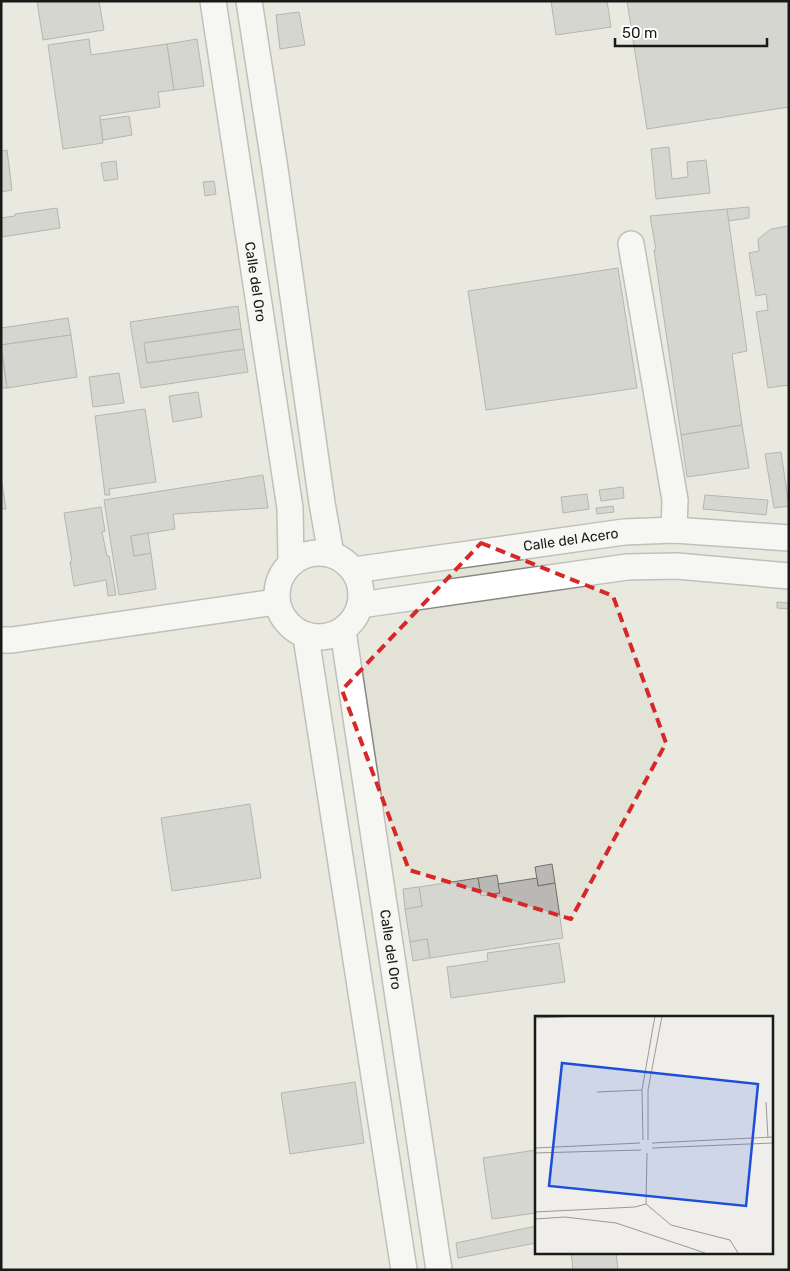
<svg xmlns="http://www.w3.org/2000/svg" width="790" height="1271" font-family="Rubik,sans-serif">
<style>
.built{fill:#e3e2d6;fill-rule:evenodd}
.building{fill:#b9b8b4;stroke:#70706c}
.lines{fill:none;stroke-linecap:round;stroke-linejoin:round}
.minor-casing{stroke:#878682;stroke-width:28}
.minor{stroke:#fff;stroke-width:25}
.marked{fill:none;stroke:#d62828;stroke-width:4;stroke-dasharray:10 6;stroke-linejoin:round}
.labels{text-anchor:middle;dominant-baseline:central;stroke-width:4;stroke-linejoin:round;paint-order:stroke}
.street-label{font-size:14px;fill:#191918;stroke:#fff}
.inset-road{fill:none;stroke:#999996;stroke-width:1}
.view{fill:#1d4ed8;fill-opacity:0.15;stroke:#1d4ed8;stroke-width:2.5}
.inset-edge{fill:none;stroke:#191918;stroke-width:2.5}
</style>
<rect width="100%" height="100%" fill="#efeeea"/>
<path class="built" d="M1 1H789V1270H1ZM536 1017H771V1252H536Z"/>
<g class="building">
<polygon points="37,1 99,1 104,30 43,40"/>
<polygon points="551,1 607,1 611,27 556,35"/>
<polygon points="627,1 789,1 789,107 647,129"/>
<polygon points="299,12 305,45 280,49 276,15"/>
<polygon points="89,39 91,55 167,44 174,90 158,92 160,107 100,116 103,143 63,149 48,45"/>
<polygon points="197,39 204,86 174,90 167,44"/>
<polygon points="129,116 132,135 103,140 100,120"/>
<polygon points="669,147 672,179 688,177 687,162 706,160 710,193 656,199 651,149"/>
<polygon points="7,150 12,190 1,192 1,151"/>
<polygon points="116,161 118,179 104,181 101,163"/>
<polygon points="214,181 216,194 205,196 203,182"/>
<polygon points="749,207 749,218 728,221 727,209"/>
<polygon points="57,208 60,228 1,237 1,218 15,216 15,214"/>
<polygon points="727,209 747,351 732,354 742,425 681,435 654,250 656,250 650,216"/>
<polygon points="789,226 789,385 768,388 756,312 768,310 766,294 756,296 749,253 759,251 758,239 771,229"/>
<polygon points="618,268 637,388 486,410 468,291"/>
<polygon points="238,306 241,329 144,343 147,363 244,349 248,372 141,388 130,322"/>
<polygon points="68,318 71,335 1,345 1,328"/>
<polygon points="241,329 244,349 147,363 144,343"/>
<polygon points="71,335 77,377 7,388 1,345"/>
<polygon points="1,347 7,388 1,388"/>
<polygon points="119,373 124,403 93,407 89,377"/>
<polygon points="198,392 202,417 173,422 169,396"/>
<polygon points="145,409 156,482 109,489 110,495 105,495 95,416"/>
<polygon points="742,425 749,468 687,477 681,435"/>
<polygon points="781,452 789,506 774,508 765,454"/>
<polygon points="263,475 268,508 173,514 175,529 131,536 134,556 151,553 156,589 119,595 104,500"/>
<polygon points="1,477 6,509 1,509"/>
<polygon points="623,487 624,498 601,501 599,490"/>
<polygon points="587,494 589,509 563,513 561,497"/>
<polygon points="705,495 768,500 766,515 703,509"/>
<polygon points="613,506 614,512 597,514 596,508"/>
<polygon points="101,507 105,531 102,532 107,556 109,556 116,595 108,596 106,580 74,586 70,562 72,562 64,513"/>
<polygon points="148,533 151,553 134,556 131,536"/>
<polygon points="777,602 789,603 789,609 777,608"/>
<polygon points="250,804 261,878 172,891 161,818"/>
<polygon points="552,864 555,883 538,886 535,867"/>
<polygon points="497,875 500,893 481,896 478,878"/>
<polygon points="478,878 481,896 500,893 498,884 537,878 538,886 555,883 563,938 430,958 427,939 410,942 405,909 422,906 419,887"/>
<polygon points="419,887 422,906 405,909 403,889"/>
<polygon points="427,939 430,958 413,961 410,942"/>
<polygon points="559,943 565,982 451,998 447,967 488,961 487,953"/>
<polygon points="355,1082 364,1143 290,1154 281,1093"/>
<polygon points="536,1150 536,1213 492,1219 483,1158"/>
<polygon points="536,1226 536,1243 458,1258 456,1243"/>
<polygon points="571,1252 616,1252 618,1270 573,1270"/>
</g>
<g class="lines">
<defs>
<g id="minor">
<path id="s1" d="M213 1 290 508 291 562"/>
<polyline points="249,1 275,169 322,503 331,554"/>
<polyline points="631,244 675,500 674,530"/>
<circle cx="319" cy="595" r="42"/>
<path id="s2" d="M354 570 624 532 674 530 789 538"/>
<polyline points="360,605 627,567 677,566 789,576"/>
<path id="s3" d="M343 631 439 1270"/>
<polyline points="306,637 404,1270"/>
<polyline points="1,640 12,640 276,602"/>
</g>
</defs>
<use href="#minor" class="minor-casing"/>
<use href="#minor" class="minor"/>
</g>
<path d="M0 0H790V1271H0ZM481 543 613 596 666 743 571 919 409 870 342 690Z" fill="#efeeea" fill-opacity=".55" fill-rule="evenodd"/>
<path class="marked" d="M481 543 613 596 666 743 571 919 409 870 342 690Z"/>
<g class="labels">
<g class="street-label">
<text stroke="none"><textPath href="#s1" startOffset="284">Calle del Oro</textPath></text>
<text stroke="none"><textPath href="#s2" startOffset="219">Calle del Acero</textPath></text>
<text stroke="none"><textPath href="#s3" startOffset="322">Calle del Oro</textPath></text>
</g>
</g>
<g transform="translate(535 1016)">
<rect width="238" height="238" fill="#efeeea"/>
<path class="inset-road" d="M0 2 45 0M62 76 107 74M231 86 233 122M108 124 107 74 120 0M113 124V74L127 0M117 127 238 121M0 132 105 127M117 132 238 127M0 137 106 134M112 137 111 188 136 209 195 224 203 237M0 196 100 191 111 188M0 203 30 201 81 207 170 237"/>
<path class="view" d="M27 47 223 68 211 190 14 170Z"/>
<rect width="238" height="238" class="inset-edge"/>
</g>
<rect width="790" height="1271" fill="none" stroke="#191918" stroke-width="5"/>
<path d="M615 38v8h152v-8" fill="none" stroke="#191918" stroke-width="2.5"/>
<text x="622" y="38" font-size="15" fill="#191918" stroke="#ffffff" stroke-width="4" paint-order="stroke">50 m</text>
</svg>
